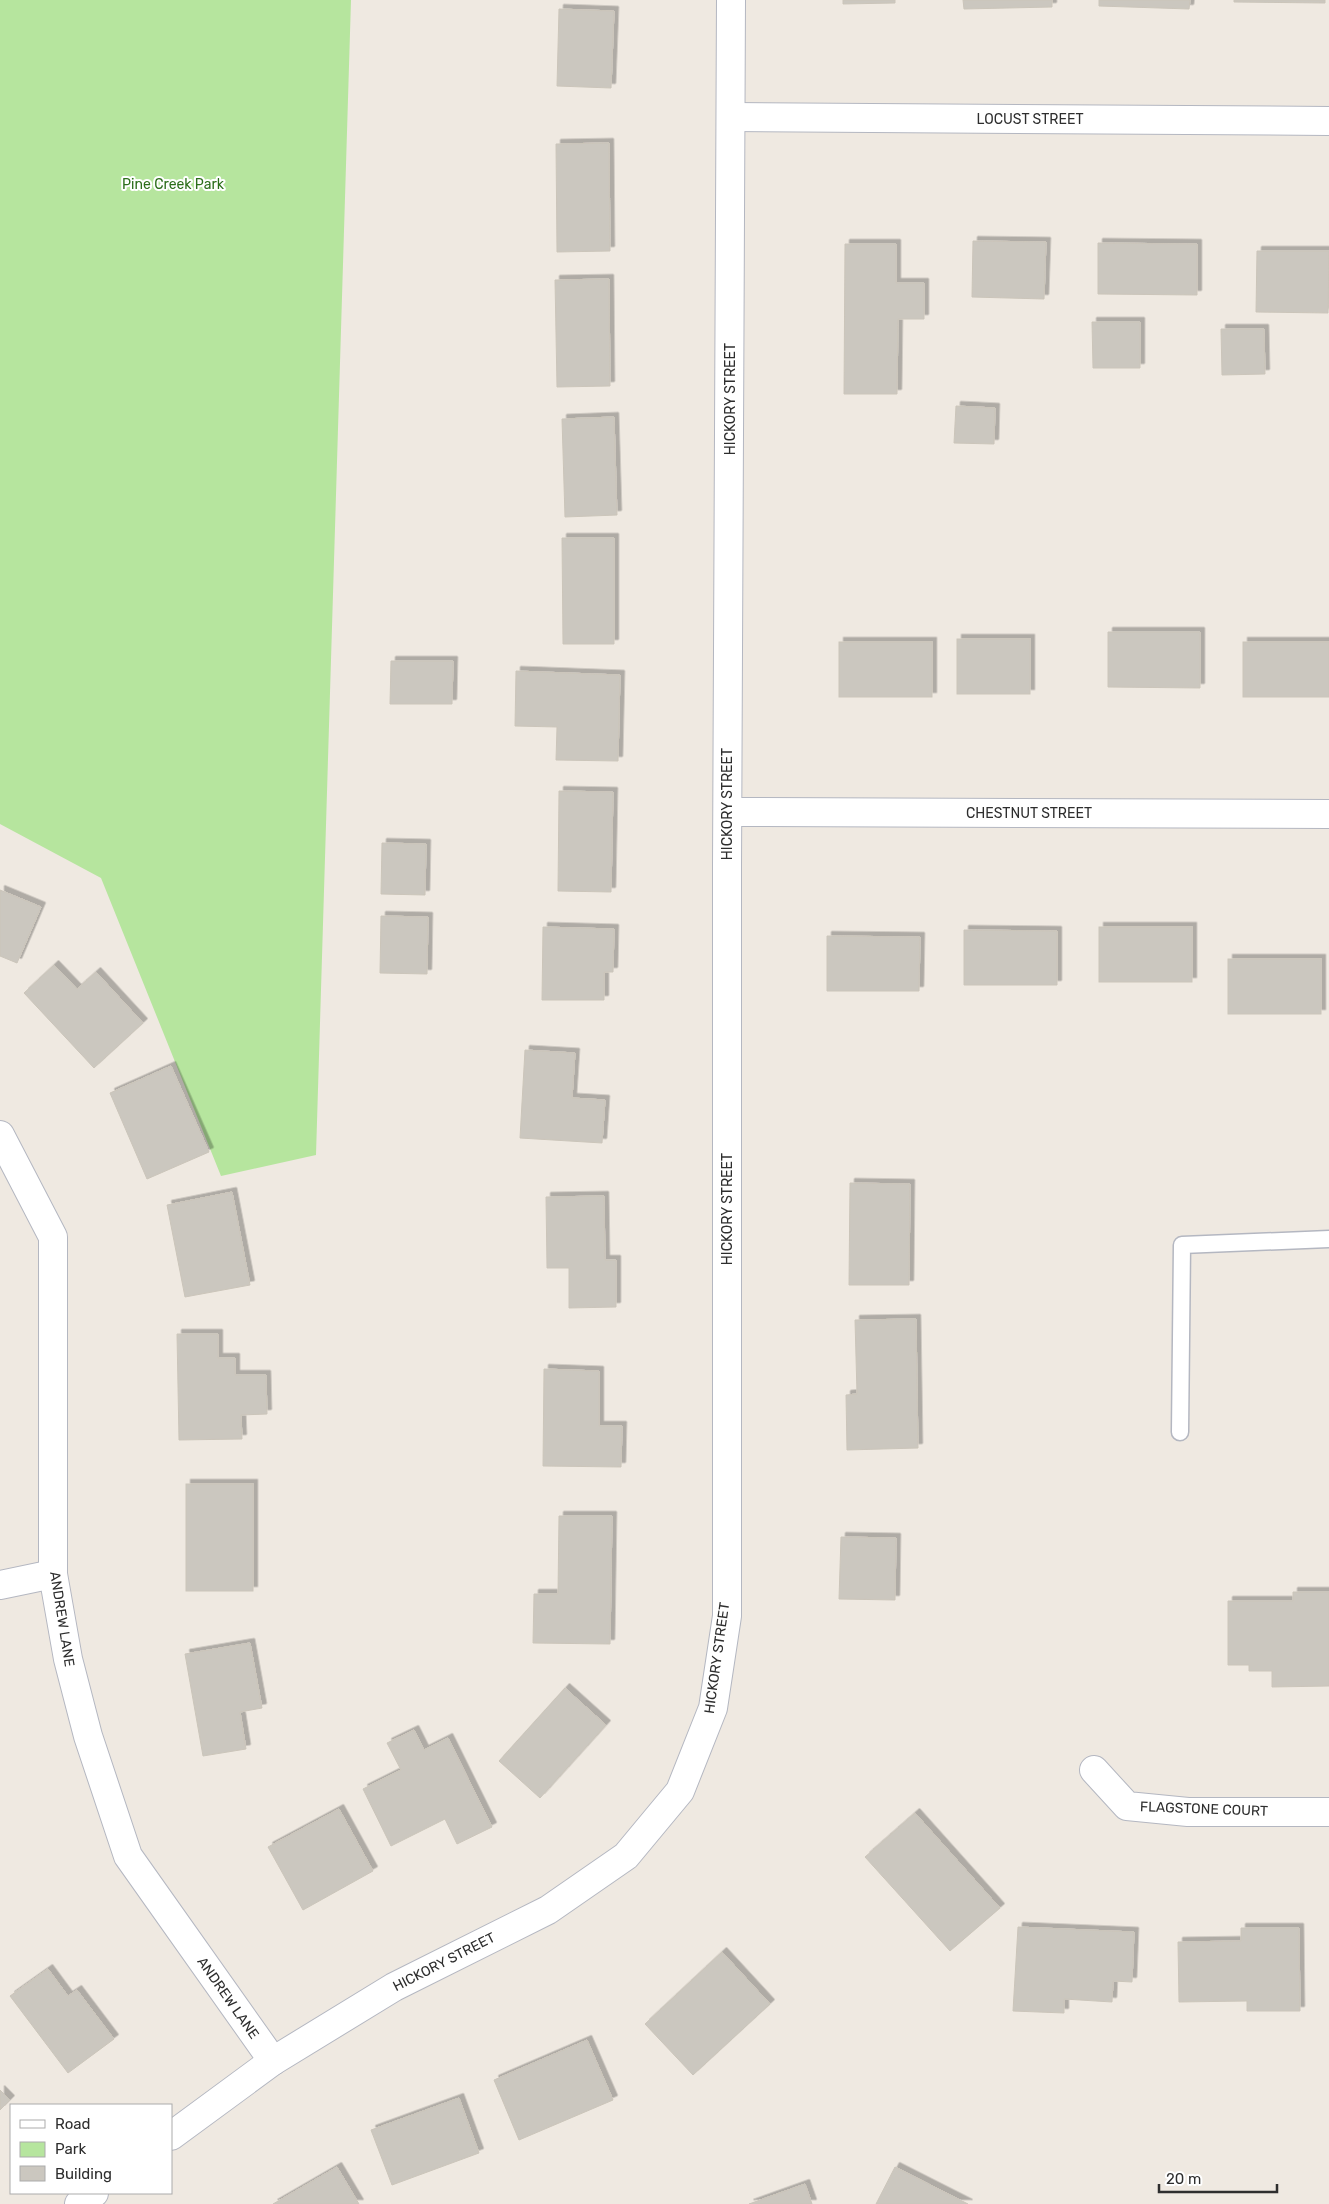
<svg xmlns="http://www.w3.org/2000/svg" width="1329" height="2204" font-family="Rubik,sans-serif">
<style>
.green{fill:#b6e59e}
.building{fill:#cbc7bf;stroke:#cbc5ba;filter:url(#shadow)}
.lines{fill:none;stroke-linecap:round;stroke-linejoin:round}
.service-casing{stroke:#b4b7c1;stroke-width:19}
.minor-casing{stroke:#b4b7c1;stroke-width:30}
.service{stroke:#fff;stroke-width:16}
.minor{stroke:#fff;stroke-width:28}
.labels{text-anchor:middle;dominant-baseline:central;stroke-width:4;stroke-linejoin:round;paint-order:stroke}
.street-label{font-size:14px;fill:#2e2e2e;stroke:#fff}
.park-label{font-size:14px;fill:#2c6e1b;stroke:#fff}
</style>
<defs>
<filter id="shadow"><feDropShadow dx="4.5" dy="-4.5" stdDeviation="0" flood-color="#0004"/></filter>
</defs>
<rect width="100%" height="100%" fill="#efe9e1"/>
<polygon class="green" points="0,0 351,0 316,1155 221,1176 101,878 0,824"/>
<g class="building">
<polygon points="843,0 895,0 895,3 843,4"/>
<polygon points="963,0 1052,0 1052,7 964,9"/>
<polygon points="1099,0 1190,0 1189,9 1099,6"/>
<polygon points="1234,0 1325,0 1325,3 1234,2"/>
<polygon points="559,9 614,11 611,88 557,86"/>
<polygon points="609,143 610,251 557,252 556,144"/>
<polygon points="973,241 1046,242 1044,299 972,297"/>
<polygon points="1098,243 1197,244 1197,295 1098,294"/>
<polygon points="845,244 896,244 896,283 924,283 924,319 898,319 897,394 844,394"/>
<polygon points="1257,251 1329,251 1328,313 1256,312"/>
<polygon points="609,279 610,386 557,387 555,280"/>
<polygon points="1092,322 1140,322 1140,368 1093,368"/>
<polygon points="1221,329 1264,329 1265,374 1222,375"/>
<polygon points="956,406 995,408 994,444 954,443"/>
<polygon points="614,417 617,515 565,517 562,419"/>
<polygon points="562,538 614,538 614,644 563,644"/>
<polygon points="1108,632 1200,632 1200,688 1108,687"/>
<rect x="957" y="639" width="73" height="55"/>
<rect x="839" y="642" width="93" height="55"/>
<rect x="1243" y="642" width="86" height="55"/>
<polygon points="391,661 453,661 452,704 390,704"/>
<polygon points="516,671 620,675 618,761 556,760 557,727 515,726"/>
<polygon points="559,791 613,792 611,892 558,891"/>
<polygon points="382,843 426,844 425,895 381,894"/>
<polygon points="0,890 41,907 17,963 0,956"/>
<polygon points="381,916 428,917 427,974 380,973"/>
<polygon points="543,927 614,929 613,972 604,972 604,1000 542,1000"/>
<rect x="1099" y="927" width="93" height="55"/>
<polygon points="964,930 1057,931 1057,985 964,985"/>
<polygon points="827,936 920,937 919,991 827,991"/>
<rect x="1228" y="959" width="93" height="55"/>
<polygon points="54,965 77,989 96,972 143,1023 94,1068 24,993"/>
<polygon points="525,1050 575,1053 572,1098 605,1100 602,1143 520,1138"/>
<polygon points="171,1066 209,1152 147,1179 110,1093"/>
<polygon points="850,1183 910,1184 909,1285 849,1285"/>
<polygon points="232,1192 250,1285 185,1297 167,1205"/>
<polygon points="604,1196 605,1260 616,1260 616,1307 569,1308 569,1268 547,1268 546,1197"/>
<polygon points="916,1319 918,1448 847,1450 846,1395 857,1394 855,1320"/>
<polygon points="177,1334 218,1334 218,1358 235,1358 235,1375 266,1375 267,1414 241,1415 242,1439 179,1440"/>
<polygon points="544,1369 599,1371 599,1426 622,1426 621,1467 543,1466"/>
<rect x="186" y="1484" width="67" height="107"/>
<polygon points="559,1516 612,1516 610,1644 533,1643 534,1594 558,1594"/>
<polygon points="841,1537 896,1538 895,1600 839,1599"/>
<polygon points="1293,1592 1329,1592 1329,1686 1272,1687 1272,1671 1249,1671 1249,1665 1228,1665 1228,1601 1293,1601"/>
<polygon points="250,1643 262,1708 240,1712 246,1749 203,1756 185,1654"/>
<polygon points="565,1688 606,1725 540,1798 499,1761"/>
<polygon points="414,1730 424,1750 448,1738 492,1827 457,1844 445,1819 391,1846 363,1789 401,1770 387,1743"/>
<polygon points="339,1809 373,1871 303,1910 268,1847"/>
<polygon points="915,1813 1000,1908 950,1951 865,1857"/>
<polygon points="1018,1927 1134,1932 1132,1982 1113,1981 1112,2002 1064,1999 1064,2013 1013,2011"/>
<polygon points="1241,1928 1299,1928 1300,2011 1247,2011 1247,2001 1179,2002 1178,1942 1241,1941"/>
<polygon points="722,1952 770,2004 693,2075 645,2024"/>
<polygon points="48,1969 68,1996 77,1990 114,2039 68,2073 10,1996"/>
<polygon points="587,2040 613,2100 519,2140 494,2080"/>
<polygon points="0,2090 10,2100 0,2110"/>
<polygon points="459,2098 479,2153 392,2185 371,2130"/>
<polygon points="337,2167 359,2204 273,2204"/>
<polygon points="895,2167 968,2204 876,2204"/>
<polygon points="805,2184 812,2204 749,2204"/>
</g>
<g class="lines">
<defs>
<polyline id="service" points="1180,1432 1182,1245 1329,1239"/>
<g id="minor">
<polyline points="731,117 1329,121"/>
<polyline points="729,812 1329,814"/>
<polyline points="0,1135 53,1237 53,1574 68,1659 88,1736 128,1856 273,2061"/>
<polyline points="0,1585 53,1574"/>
<polyline points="1094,1770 1127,1806 1188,1812 1329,1812"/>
<polyline points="171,2136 273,2061 394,1987 548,1910 626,1856 680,1791 713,1708 727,1616 727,868 731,0"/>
<polyline points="79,2204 94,2193"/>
</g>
</defs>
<use href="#service" class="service-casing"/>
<use href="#minor" class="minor-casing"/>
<use href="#service" class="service"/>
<use href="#minor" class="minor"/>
</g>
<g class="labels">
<g class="street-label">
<text x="1030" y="119">LOCUST STREET</text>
<text transform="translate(730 399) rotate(-90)">HICKORY STREET</text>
<text transform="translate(727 804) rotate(-90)">HICKORY STREET</text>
<text x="1029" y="813">CHESTNUT STREET</text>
<text transform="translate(727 1209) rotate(-90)">HICKORY STREET</text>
<text transform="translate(62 1619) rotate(81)">ANDREW LANE</text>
<text transform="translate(717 1658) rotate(-82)">HICKORY STREET</text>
<text transform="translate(1204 1809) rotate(2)">FLAGSTONE COURT</text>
<text transform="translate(444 1962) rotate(-27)">HICKORY STREET</text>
<text transform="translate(228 1998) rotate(55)">ANDREW LANE</text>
</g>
<g class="park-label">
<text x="173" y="184">Pine Creek Park</text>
</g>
</g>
<rect x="10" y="2104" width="162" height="90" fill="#ffffff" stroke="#ababab"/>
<rect x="20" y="2120" width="25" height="8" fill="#ffffff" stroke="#ababab"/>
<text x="55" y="2129" font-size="15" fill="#2e2e2e">Road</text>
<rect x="20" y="2142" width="25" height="15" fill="#b6e59e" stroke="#ababab"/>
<text x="55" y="2154" font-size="15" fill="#2e2e2e">Park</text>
<rect x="20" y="2166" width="25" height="15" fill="#cbc7bf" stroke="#ababab"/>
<text x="55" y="2179" font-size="15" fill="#2e2e2e">Building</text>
<path d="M1159 2184v8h118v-8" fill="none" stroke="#2e2e2e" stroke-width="2.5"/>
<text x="1166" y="2184" font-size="15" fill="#2e2e2e" stroke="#ffffff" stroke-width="4" paint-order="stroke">20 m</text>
</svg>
